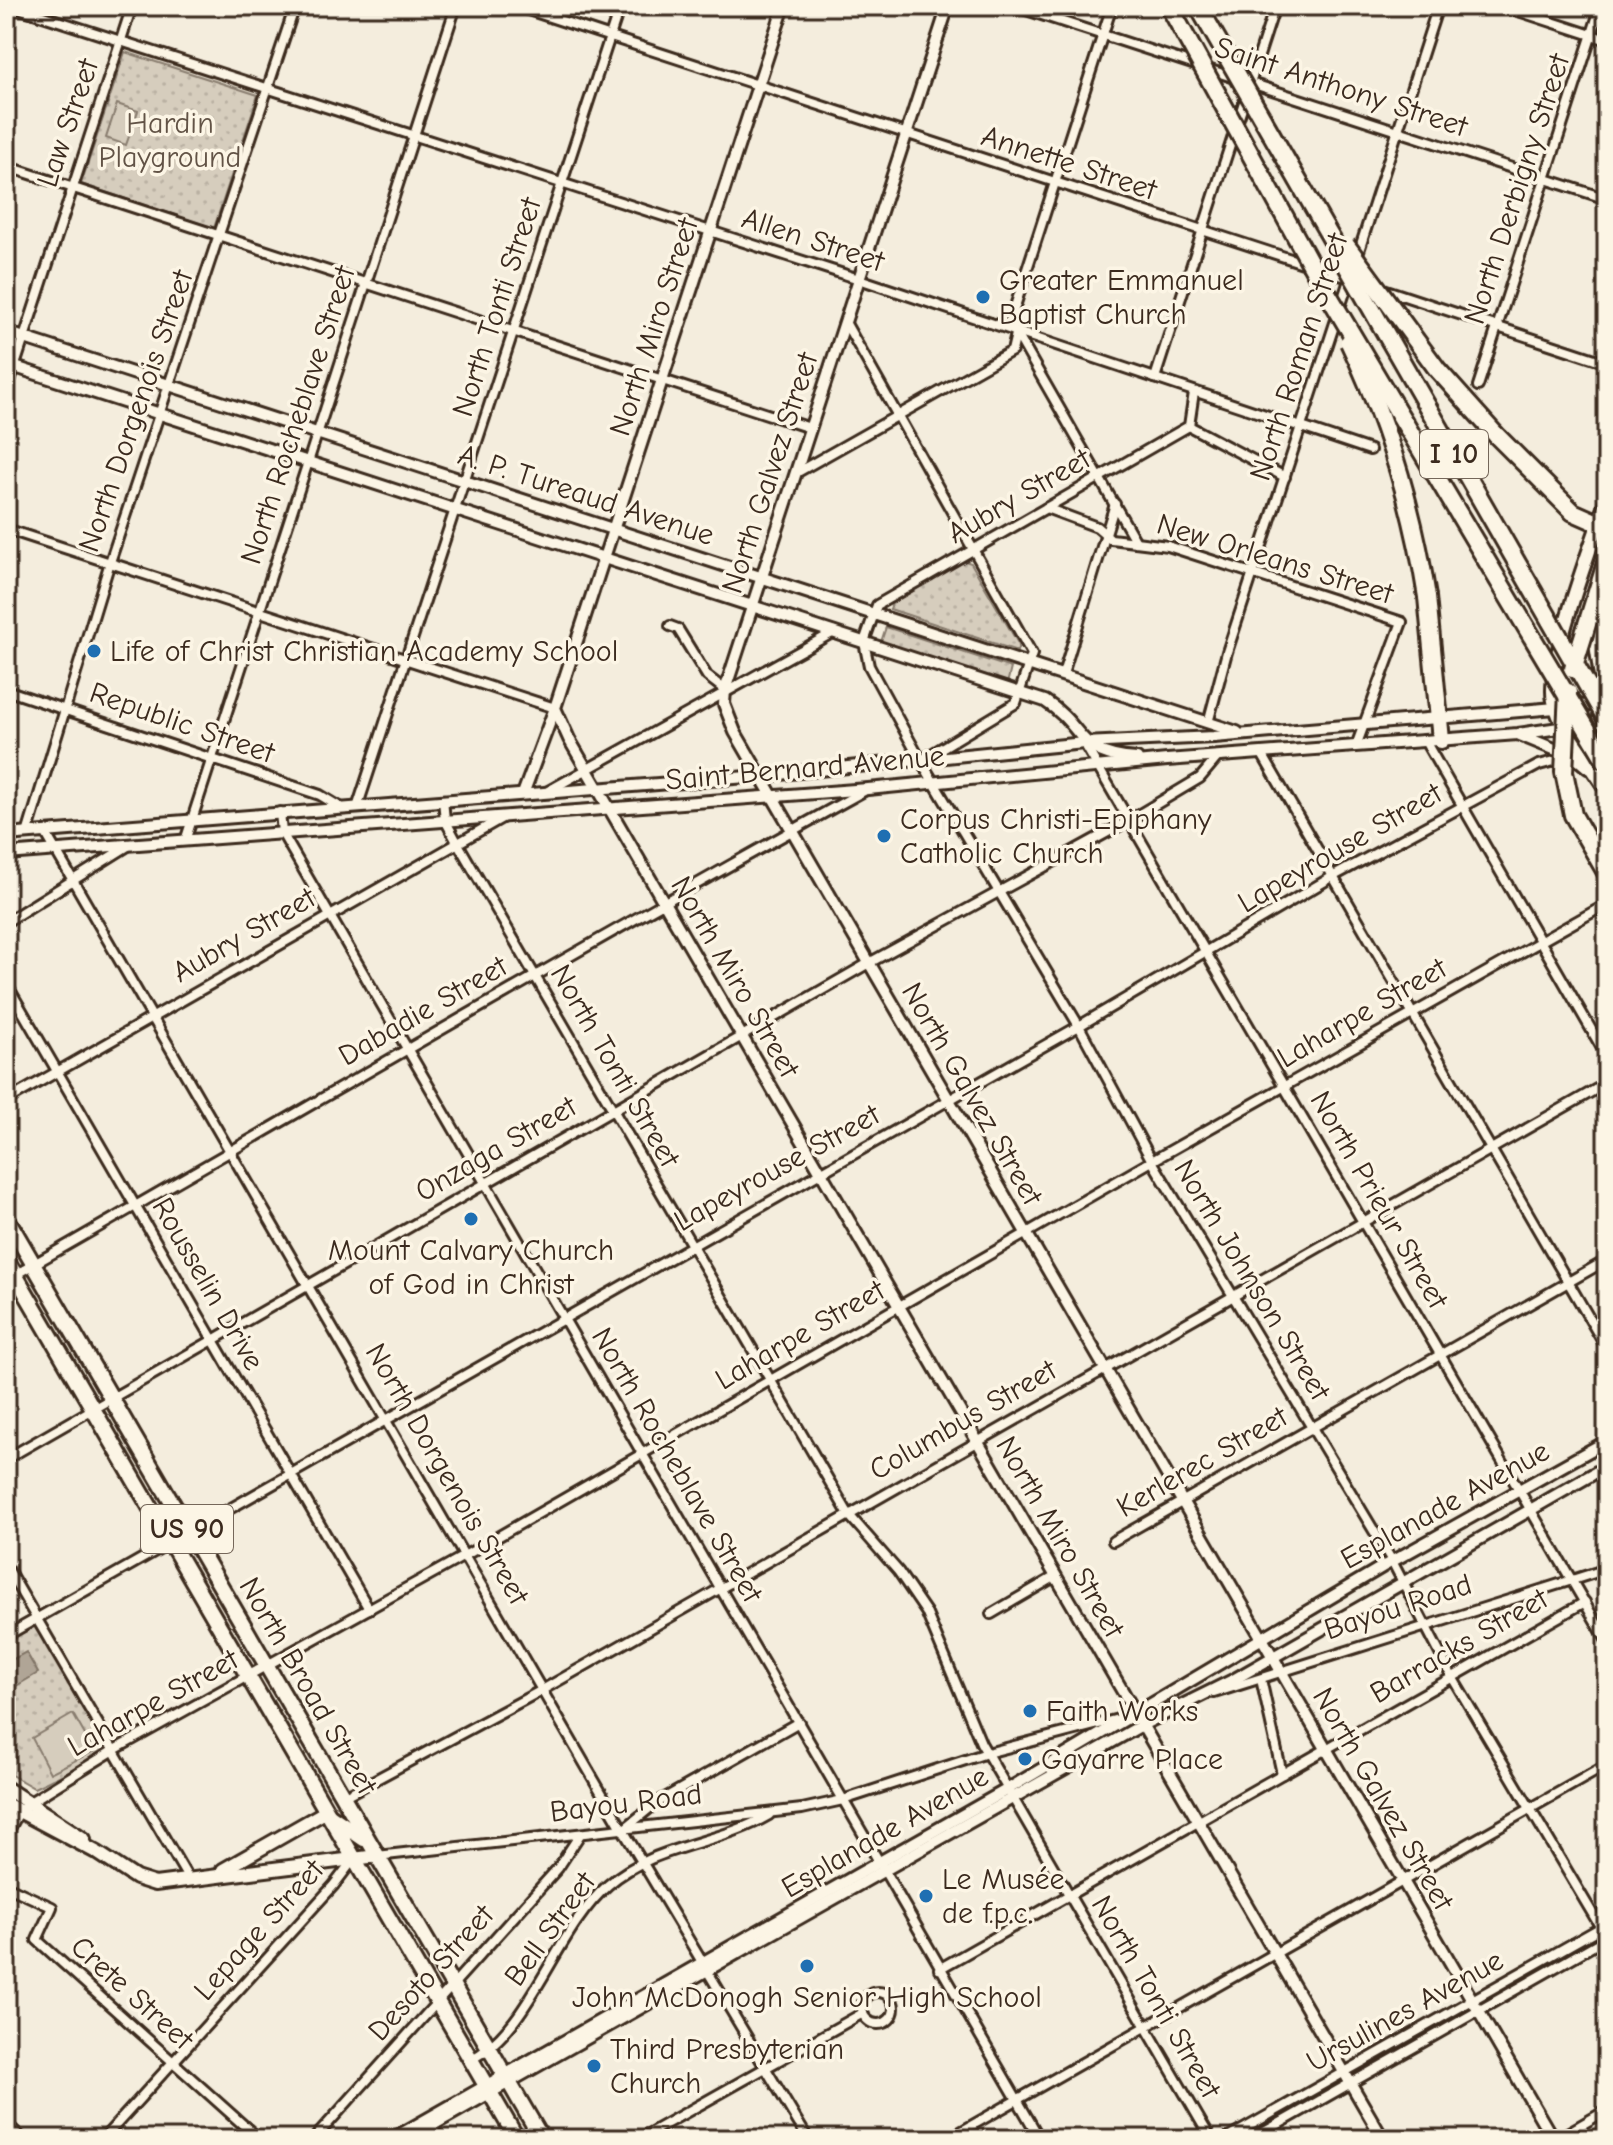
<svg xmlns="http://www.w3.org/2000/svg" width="1613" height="2145" font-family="'Comic Neue',sans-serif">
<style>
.green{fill:url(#green-dots);stroke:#887c6e;stroke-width:2}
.pitch{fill:#d6cdbd;stroke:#887c6e;stroke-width:2}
.water{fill:#b0a596;stroke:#817466;stroke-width:2}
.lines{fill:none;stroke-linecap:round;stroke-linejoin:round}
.minor-casing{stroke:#3b2a1e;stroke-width:14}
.tertiary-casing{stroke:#3b2a1e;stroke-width:16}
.secondary-casing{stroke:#3b2a1e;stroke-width:18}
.primary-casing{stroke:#3b2a1e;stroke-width:20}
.motorway-casing{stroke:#3b2a1e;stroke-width:22}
.minor{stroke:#fcf5e5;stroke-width:8}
.tertiary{stroke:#fcf5e5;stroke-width:10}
.secondary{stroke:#fcf5e5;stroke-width:12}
.primary{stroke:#fcf5e5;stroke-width:14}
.motorway{stroke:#fcf5e5;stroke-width:16}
.motorway-bridge-casing{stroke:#3b2a1e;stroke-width:22;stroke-linecap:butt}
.motorway-bridge{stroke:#fcf5e5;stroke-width:16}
.poi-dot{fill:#1f6fb2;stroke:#fcf5e5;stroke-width:3}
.labels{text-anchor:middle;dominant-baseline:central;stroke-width:7;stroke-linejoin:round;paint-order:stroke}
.shield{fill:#fcf5e5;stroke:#75675a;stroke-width:2}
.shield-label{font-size:28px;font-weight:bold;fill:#3b2a1e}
.street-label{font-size:30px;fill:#3b2a1e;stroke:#fcf5e5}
.park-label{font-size:30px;fill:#625346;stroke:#fcf5e5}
.poi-label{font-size:30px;fill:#3b2a1e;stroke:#fcf5e5;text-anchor:start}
</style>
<defs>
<pattern id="green-dots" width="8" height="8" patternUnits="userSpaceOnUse" patternTransform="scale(2)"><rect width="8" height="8" fill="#d6cdbd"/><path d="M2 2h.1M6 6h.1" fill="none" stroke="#b9b0a2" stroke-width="1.8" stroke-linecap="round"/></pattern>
</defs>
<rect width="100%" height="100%" fill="#f4eddd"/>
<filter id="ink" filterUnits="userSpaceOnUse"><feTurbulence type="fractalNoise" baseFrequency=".0125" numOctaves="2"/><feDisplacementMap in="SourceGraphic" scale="16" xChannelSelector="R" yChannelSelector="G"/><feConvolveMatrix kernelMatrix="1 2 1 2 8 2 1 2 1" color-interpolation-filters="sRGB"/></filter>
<g filter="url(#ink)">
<g class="green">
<polygon points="125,52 258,95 214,228 81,184"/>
<polygon points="965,561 971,563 1019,645 1017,651 890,609 892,603"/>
<polygon points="886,627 1011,668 1007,684 881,642"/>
<polygon points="36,1618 114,1750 34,1788 6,1772 6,1636"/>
</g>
<g class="pitch">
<polygon points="117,104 138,111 126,145 106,138"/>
<polygon points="73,1714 94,1751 50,1773 32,1738"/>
</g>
<polygon class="water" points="26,1652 38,1673 6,1692 6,1663"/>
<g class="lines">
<defs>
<g id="minor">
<polyline points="12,6 859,279 1370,450"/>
<polyline points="516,6 1352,279"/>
<polyline points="1014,6 1607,199"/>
<polyline points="1112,6 1010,322 1136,542"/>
<polyline points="1503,6 1607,40"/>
<polyline points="6,166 810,428"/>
<polyline points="1356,260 1438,6"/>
<polyline points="1380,288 1607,363"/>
<polyline points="845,322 1032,654 1016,703 925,758"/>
<polyline points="1155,378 1275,6"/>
<polyline points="1478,386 1601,6"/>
<polyline points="1194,392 1189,426 877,605 864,642 869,666 921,761 1079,1026 1152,1161 1392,1561 1452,1677 1607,1938"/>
<polyline points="6,393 132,6"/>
<polyline points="1189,426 1285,477"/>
<polyline points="796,473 1012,351 1016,334"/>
<polyline points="1046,508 1097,527 1111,539 1168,546 1402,622 1356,746"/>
<polyline points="6,529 555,708"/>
<polyline points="670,626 678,629 707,676 725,690"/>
<polyline points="1063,674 1115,504"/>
<polyline points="6,690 320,795 340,807"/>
<polyline points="1208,723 1227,652 1350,277"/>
<polyline points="1425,741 1607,1057"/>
<polyline points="1084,743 1607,1641"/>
<polyline points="1262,754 1607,1349"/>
<polyline points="548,791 834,632"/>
<polyline points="443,800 445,820 457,842 849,1515 898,1571 926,1612 981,1743 1211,2139"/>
<polyline points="358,805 620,6"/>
<polyline points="280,812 282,833 1040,2139"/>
<polyline points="45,832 623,1830 808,2139"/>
<polyline points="27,834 110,562 295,6"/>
<polyline points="186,838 456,6"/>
<polyline points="6,922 131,844"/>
<polyline points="6,983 369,1609"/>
<polyline points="6,1101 502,818"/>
<path d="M6 1280C292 1117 575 950 864 791"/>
<polyline points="6,1459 869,963 1128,821 1200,778 1216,759"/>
<polyline points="1113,1541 1607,1260"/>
<polyline points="6,1566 188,1878"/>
<polyline points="991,1614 1056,1576"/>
<polyline points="6,1636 1079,1026 1332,877 1539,765 1566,758"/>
<polyline points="1261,1679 1282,1774"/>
<polyline points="1214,1693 1607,1569"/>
<polyline points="343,1797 544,1689 1607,1083"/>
<polyline points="623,1830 656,1803 799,1722"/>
<polyline points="6,1836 19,1812 30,1802 114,1750 466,1555 1152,1161 1607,904"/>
<polyline points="377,1856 802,1809 843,1800 987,1753 1122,1718"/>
<polyline points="6,1886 52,1907 37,1940 259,2139"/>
<polyline points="939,1969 1585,1602"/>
<circle cx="878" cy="2008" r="16"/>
<path d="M470 2060C532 2029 554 1932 608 1885 655 1844 718 1845 769 1815"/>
<polyline points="6,2123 23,2139"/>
<polyline points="103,2139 334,1885 353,1860"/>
<polyline points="314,2139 558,1868 579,1836"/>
<polyline points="431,2139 437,2122"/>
<polyline points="639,2139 863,2013"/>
<polyline points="948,2139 1607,1765"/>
<polyline points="1226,2139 1607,1924"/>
<polyline points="1252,2139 1607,1938"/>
<polyline points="1557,2139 1607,2110"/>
</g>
<g id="tertiary">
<polyline points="784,6 555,708 569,739 1383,2139"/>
<polyline points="948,6 725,690 724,704 735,732 1553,2139"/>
<polyline points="6,332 1237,732"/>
<path d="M6 364 1045 701C1088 729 1074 755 1137 759"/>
<polyline points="1520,735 1576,758 1588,768"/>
<polyline points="523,794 555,708"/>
<polyline points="6,835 760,776 1084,743 1214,737 1602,704"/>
<polyline points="6,854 868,789 1167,760 1518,734 1607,721"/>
<polyline points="392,2139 1008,1789 1382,1567 1607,1441"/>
<polyline points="408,2139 1142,1725 1233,1680 1607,1466"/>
</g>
<g id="secondary">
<path d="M1607 499C1594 539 1545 665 1554 701 1561 732 1591 763 1607 791"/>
<polyline points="6,1788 84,1839"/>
<polyline points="6,1804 98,1853 136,1878 155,1884 377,1856"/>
<polyline points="223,1870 325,1812"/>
</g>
<g id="primary">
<polyline points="6,1217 542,2139"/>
<polyline points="6,1259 517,2139"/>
<polyline points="326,1813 364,1839"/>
</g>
<g id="motorway">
<polyline points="1496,435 1573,512 1607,527"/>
<polyline points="1607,596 1598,644 1607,703"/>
<polyline points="1427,597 1441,740"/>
<polyline points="1564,772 1573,815 1607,874"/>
</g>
</defs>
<use href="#minor" class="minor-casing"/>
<use href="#tertiary" class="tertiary-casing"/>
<use href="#secondary" class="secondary-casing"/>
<use href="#primary" class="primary-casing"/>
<use href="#motorway" class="motorway-casing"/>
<use href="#minor" class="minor"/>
<use href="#tertiary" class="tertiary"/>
<use href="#secondary" class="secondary"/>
<use href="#primary" class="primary"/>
<use href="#motorway" class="motorway"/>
<defs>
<g id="motorway-bridge">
<polyline points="1169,6 1319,279 1607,763"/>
<polyline points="1198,6 1607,720"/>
<polyline points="1346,245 1437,369 1496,435"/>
<path d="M1349 342C1388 424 1413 508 1427 597"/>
<polyline points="1573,669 1607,560"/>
<polyline points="1564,772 1568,692"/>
</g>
</defs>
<use href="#motorway-bridge" class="motorway-bridge-casing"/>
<use href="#motorway-bridge" class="motorway-bridge"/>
</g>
</g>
<g class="poi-dot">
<circle cx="983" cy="297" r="8"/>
<circle cx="94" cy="651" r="8"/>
<circle cx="884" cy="836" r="8"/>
<circle cx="471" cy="1219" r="8"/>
<circle cx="1030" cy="1711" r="8"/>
<circle cx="1025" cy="1759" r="8"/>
<circle cx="926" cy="1896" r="8"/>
<circle cx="807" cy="1966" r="8"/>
<circle cx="594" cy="2066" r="8"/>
</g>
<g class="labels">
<g class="shield">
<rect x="1420" y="430" width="68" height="48" rx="6"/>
<rect x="141" y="1505" width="92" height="48" rx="6"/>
</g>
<g class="shield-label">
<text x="1454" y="454">I 10</text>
<text x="187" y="1529">US 90</text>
</g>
<g class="street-label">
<text transform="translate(1341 87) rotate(18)">Saint Anthony Street</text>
<text transform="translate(68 123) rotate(-71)">Law Street</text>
<text transform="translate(1069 163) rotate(18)">Annette Street</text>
<text transform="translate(1517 189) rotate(-72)">North Derbigny Street</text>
<text transform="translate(813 240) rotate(18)">Allen Street</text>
<text transform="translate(497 307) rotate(-72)">North Tonti Street</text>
<text transform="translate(654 327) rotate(-72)">North Miro Street</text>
<text transform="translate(1299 357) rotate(-72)">North Roman Street</text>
<text transform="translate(136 411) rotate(-71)">North Dorgenois Street</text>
<text transform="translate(298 415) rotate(-72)">North Rocheblave Street</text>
<text transform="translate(770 473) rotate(-72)">North Galvez Street</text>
<text transform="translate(586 495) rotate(18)">A. P. Tureaud Avenue</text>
<text transform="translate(1019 496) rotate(-30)">Aubry Street</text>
<text transform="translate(1275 559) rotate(17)">New Orleans Street</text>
<text transform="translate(182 723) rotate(19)">Republic Street</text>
<text transform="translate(805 768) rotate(-5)">Saint Bernard Avenue</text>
<text transform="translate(1340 848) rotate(-30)">Lapeyrouse Street</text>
<text transform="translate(244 935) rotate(-30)">Aubry Street</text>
<text transform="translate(735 977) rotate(60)">North Miro Street</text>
<text transform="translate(423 1011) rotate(-30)">Dabadie Street</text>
<text transform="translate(1362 1013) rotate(-30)">Laharpe Street</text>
<text transform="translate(615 1066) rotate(60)">North Tonti Street</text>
<text transform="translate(972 1094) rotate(60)">North Galvez Street</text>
<text transform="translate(496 1149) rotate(-30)">Onzaga Street</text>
<text transform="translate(777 1168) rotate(-29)">Lapeyrouse Street</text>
<text transform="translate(1379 1200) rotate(60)">North Prieur Street</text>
<text transform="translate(1252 1280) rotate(59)">North Johnson Street</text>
<text transform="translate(208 1284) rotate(60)">Rousselin Drive</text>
<text transform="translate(800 1335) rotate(-30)">Laharpe Street</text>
<text transform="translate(963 1420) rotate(-30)">Columbus Street</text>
<text transform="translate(1202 1462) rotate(-30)">Kerlerec Street</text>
<text transform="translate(677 1465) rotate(60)">North Rocheblave Street</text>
<text transform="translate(447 1474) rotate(60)">North Dorgenois Street</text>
<text transform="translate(1445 1505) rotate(-29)">Esplanade Avenue</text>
<text transform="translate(1060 1537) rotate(60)">North Miro Street</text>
<text transform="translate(1398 1607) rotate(-18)">Bayou Road</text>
<text transform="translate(1459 1646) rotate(-30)">Barracks Street</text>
<text transform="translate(308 1686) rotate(60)">North Broad Street</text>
<text transform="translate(153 1703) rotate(-29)">Laharpe Street</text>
<text transform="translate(1383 1799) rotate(60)">North Galvez Street</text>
<text transform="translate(626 1803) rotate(-7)">Bayou Road</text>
<text transform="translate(885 1832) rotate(-30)">Esplanade Avenue</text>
<text transform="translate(550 1929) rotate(-54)">Bell Street</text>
<text transform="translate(259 1930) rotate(-48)">Lepage Street</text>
<text transform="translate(431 1973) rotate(-48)">Desoto Street</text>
<text transform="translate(132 1993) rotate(42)">Crete Street</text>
<text transform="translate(1156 1997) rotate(60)">North Tonti Street</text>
<text transform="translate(1405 2011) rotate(-29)">Ursulines Avenue</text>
</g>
<g class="park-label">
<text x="170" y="123">Hardin<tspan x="170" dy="34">Playground</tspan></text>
</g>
<g class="poi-label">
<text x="999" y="280">Greater Emmanuel<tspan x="999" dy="34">Baptist Church</tspan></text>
<text x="110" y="651">Life of Christ Christian Academy School</text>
<text x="900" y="819">Corpus Christi-Epiphany<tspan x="900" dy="34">Catholic Church</tspan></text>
<text x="471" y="1250" text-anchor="middle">Mount Calvary Church<tspan x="471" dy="34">of God in Christ</tspan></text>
<text x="1046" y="1711">Faith Works</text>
<text x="1041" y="1759">Gayarre Place</text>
<text x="942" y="1879">Le Musée<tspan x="942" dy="34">de f.p.c.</tspan></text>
<text x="807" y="1997" text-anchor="middle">John McDonogh Senior High School</text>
<text x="610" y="2049">Third Presbyterian<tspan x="610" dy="34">Church</tspan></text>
</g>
</g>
<rect width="1613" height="2145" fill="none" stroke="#fcf5e5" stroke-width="32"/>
<rect x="16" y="16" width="1581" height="2113" fill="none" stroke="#3b2a1e" stroke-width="3" filter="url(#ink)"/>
</svg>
